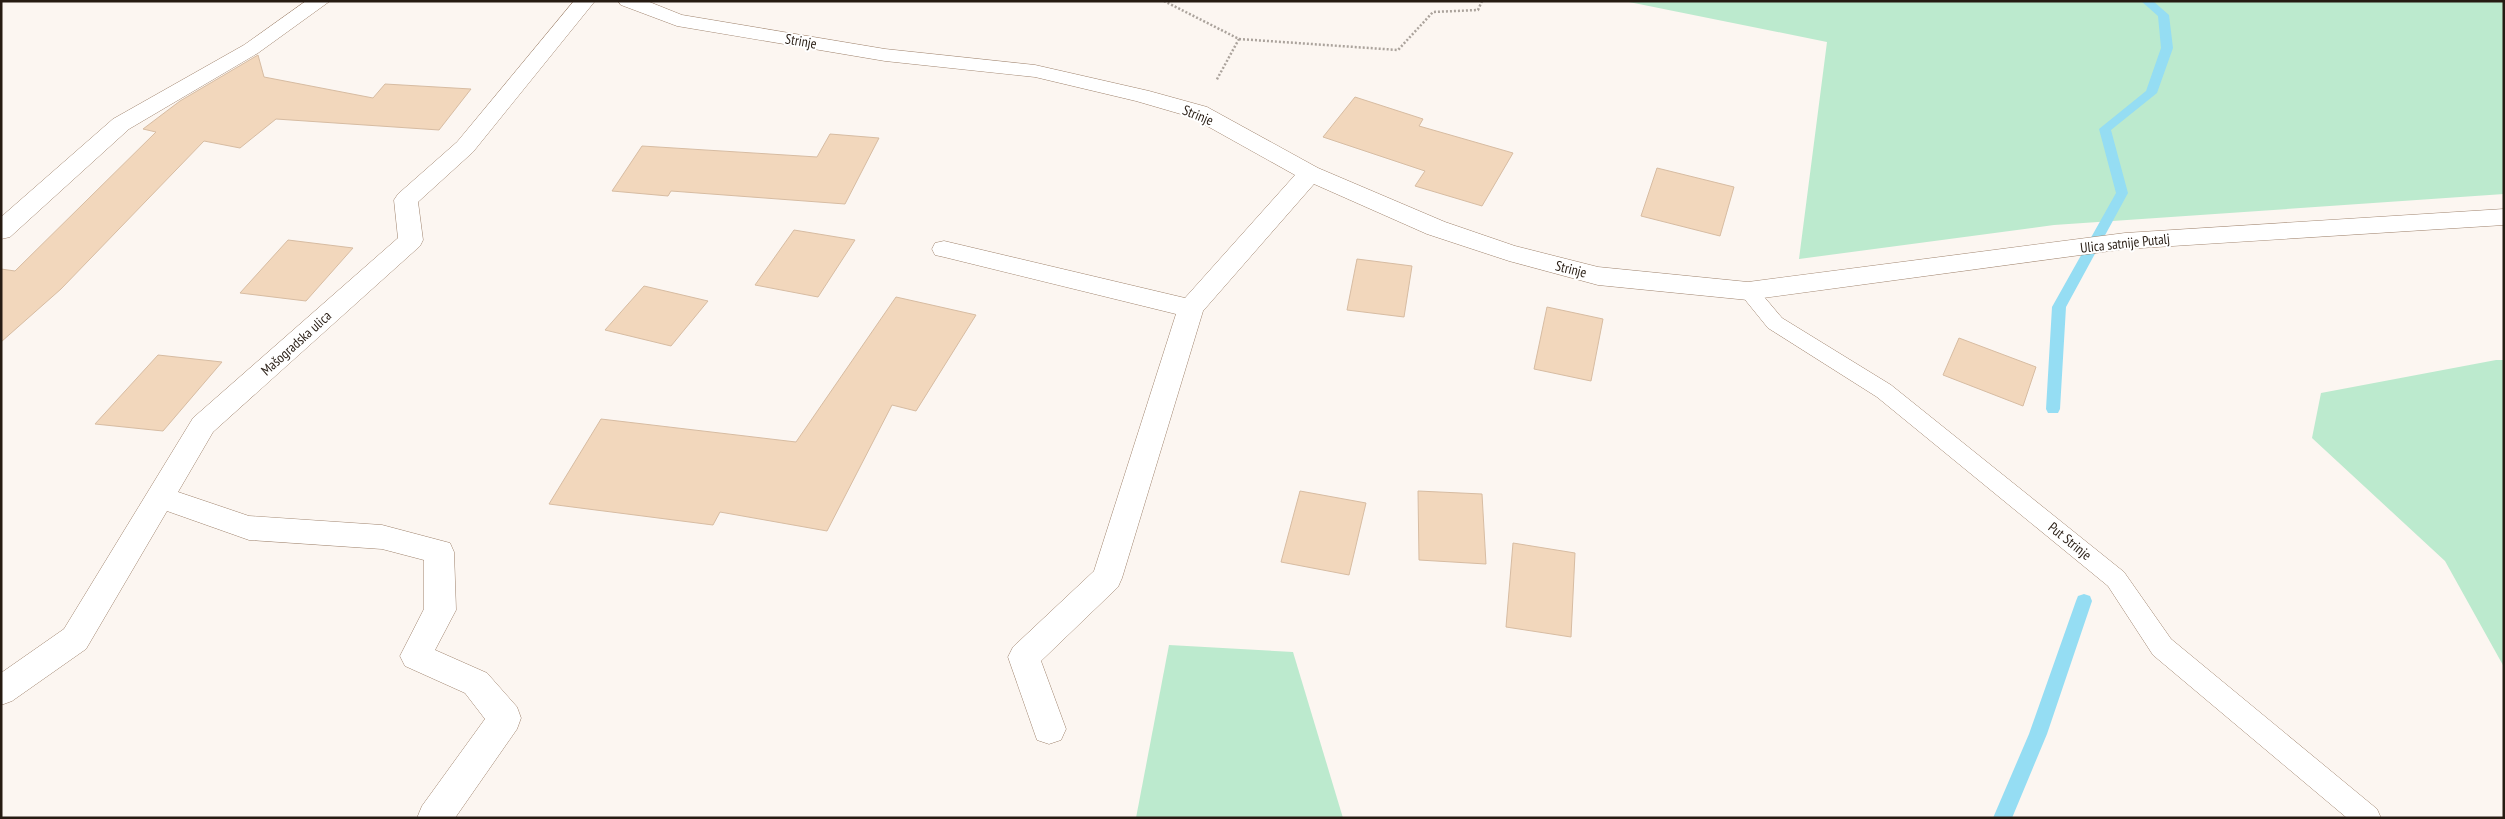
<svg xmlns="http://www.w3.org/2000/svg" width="2505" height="819" font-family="'PT Sans Narrow',sans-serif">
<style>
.green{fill:#bceace}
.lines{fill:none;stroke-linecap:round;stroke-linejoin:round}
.stream{fill:#95ddf3;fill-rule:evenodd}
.building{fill:#f2d7bc;stroke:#d7bca2}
.service-casing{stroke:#9f836d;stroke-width:1}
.minor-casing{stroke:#9f836d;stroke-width:1}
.path{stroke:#aba39c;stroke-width:2.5;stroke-dasharray:2 2;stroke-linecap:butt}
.service{fill:#fff;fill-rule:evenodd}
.minor{fill:#fff;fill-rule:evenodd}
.labels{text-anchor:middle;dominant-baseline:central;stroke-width:4;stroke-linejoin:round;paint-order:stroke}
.street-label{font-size:14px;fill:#261b12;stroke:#fff}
</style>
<rect width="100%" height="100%" fill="#fcf6f1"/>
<g class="green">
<polygon points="1624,1 2504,1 2504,194 2054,225 1799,259 1827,42"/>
<polygon points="2496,360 2504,360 2504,667 2445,561 2312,438 2321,393"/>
<polygon points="1169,645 1293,652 1343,818 1136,818"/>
</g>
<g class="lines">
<g class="stream">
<polygon points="2141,1 2153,1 2169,15 2173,48 2157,93 2111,130 2128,193 2066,307 2060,409 2058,413 2048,413 2046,409 2052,307 2116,193 2099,129 2146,91 2161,48 2158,16"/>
<polygon points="2084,594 2090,596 2092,601 2047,734 2012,818 1993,818 2029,734 2076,601 2078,596"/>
</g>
</g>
<g class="building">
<polygon points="258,55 264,77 373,98 385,84 471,89 439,130 276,119 240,148 204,141 61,289 1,342 1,269 15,271 156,132 143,129 180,101"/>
<polygon points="1355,97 1423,119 1419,126 1513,153 1482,206 1415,186 1425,171 1323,137"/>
<polygon points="830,134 879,138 845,204 671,191 668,196 612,191 642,146 817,157"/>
<polygon points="1657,168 1734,187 1720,236 1641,216"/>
<polygon points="794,230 855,240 818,297 755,285"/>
<polygon points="288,240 353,248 306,301 240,293"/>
<polygon points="1357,259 1412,266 1404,317 1347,310"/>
<polygon points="644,286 708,301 671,346 605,330"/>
<polygon points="896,297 976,315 916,411 892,405 827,531 720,512 713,525 549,504 601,419 796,442"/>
<polygon points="1547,307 1603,319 1591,381 1534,369"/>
<polygon points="1959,338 2036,367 2023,406 1943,375"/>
<polygon points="158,355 222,362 163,431 95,424"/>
<polygon points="1300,491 1366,503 1349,575 1281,562"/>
<polygon points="1418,491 1482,494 1486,564 1419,560"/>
<polygon points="1513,543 1575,553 1571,637 1506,627"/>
</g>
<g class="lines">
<defs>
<polygon id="service" points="1748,284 1755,286 1782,318 1891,385 2124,572 2171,639 2377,809 2381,818 2347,818 2153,655 2108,586 1877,397 1768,328 1738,291 1741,286"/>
<g id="minor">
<polygon points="306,1 330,1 258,53 129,129 10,237 1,239 1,217 113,119 244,45"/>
<polygon points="574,1 595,1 473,152 418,202 423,240 420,246 213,432 178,492 249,516 382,525 450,543 454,552 456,610 435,650 487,673 517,707 521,718 517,729 455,818 417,818 422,806 485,719 465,693 405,666 400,656 424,609 424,560 382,549 249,540 167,511 86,649 12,701 1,705 1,673 64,629 193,418 398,238 394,200 398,194 457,142"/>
<polygon points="618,1 647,1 682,15 885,49 1035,65 1149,91 1207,107 1318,168 1445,222 1515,246 1598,267 1748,282 2125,233 2504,209 2504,225 2125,249 1748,300 1598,285 1509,261 1427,234 1314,184 1203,311 1122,578 1118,587 1041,661 1066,729 1061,740 1049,744 1037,740 1008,657 1013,647 1094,571 1176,314 944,257 935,255 932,249 935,243 944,241 1185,298 1295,175 1191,117 1136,101 1035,77 885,61 677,26 621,5"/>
</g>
</defs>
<use href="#service" class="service-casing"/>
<use href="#minor" class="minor-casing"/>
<g class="path">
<polyline points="1164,1 1239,39 1216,81"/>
<polyline points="1239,39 1398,50 1433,12 1478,10 1482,1"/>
</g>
<use href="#service" class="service"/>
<use href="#minor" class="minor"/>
</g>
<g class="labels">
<g class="street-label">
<text transform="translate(801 41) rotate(10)">Strinje</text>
<text transform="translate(1198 115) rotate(22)">Strinje</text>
<text transform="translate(2125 243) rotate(-6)">Ulica satnije Putalj</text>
<text transform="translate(1571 269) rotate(14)">Strinje</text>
<text transform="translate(296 343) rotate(-42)">Mašogradska ulica</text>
<text transform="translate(2070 541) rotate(39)">Put Strinje</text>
</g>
</g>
<rect width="2505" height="819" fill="none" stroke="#261b12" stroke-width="5"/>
</svg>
